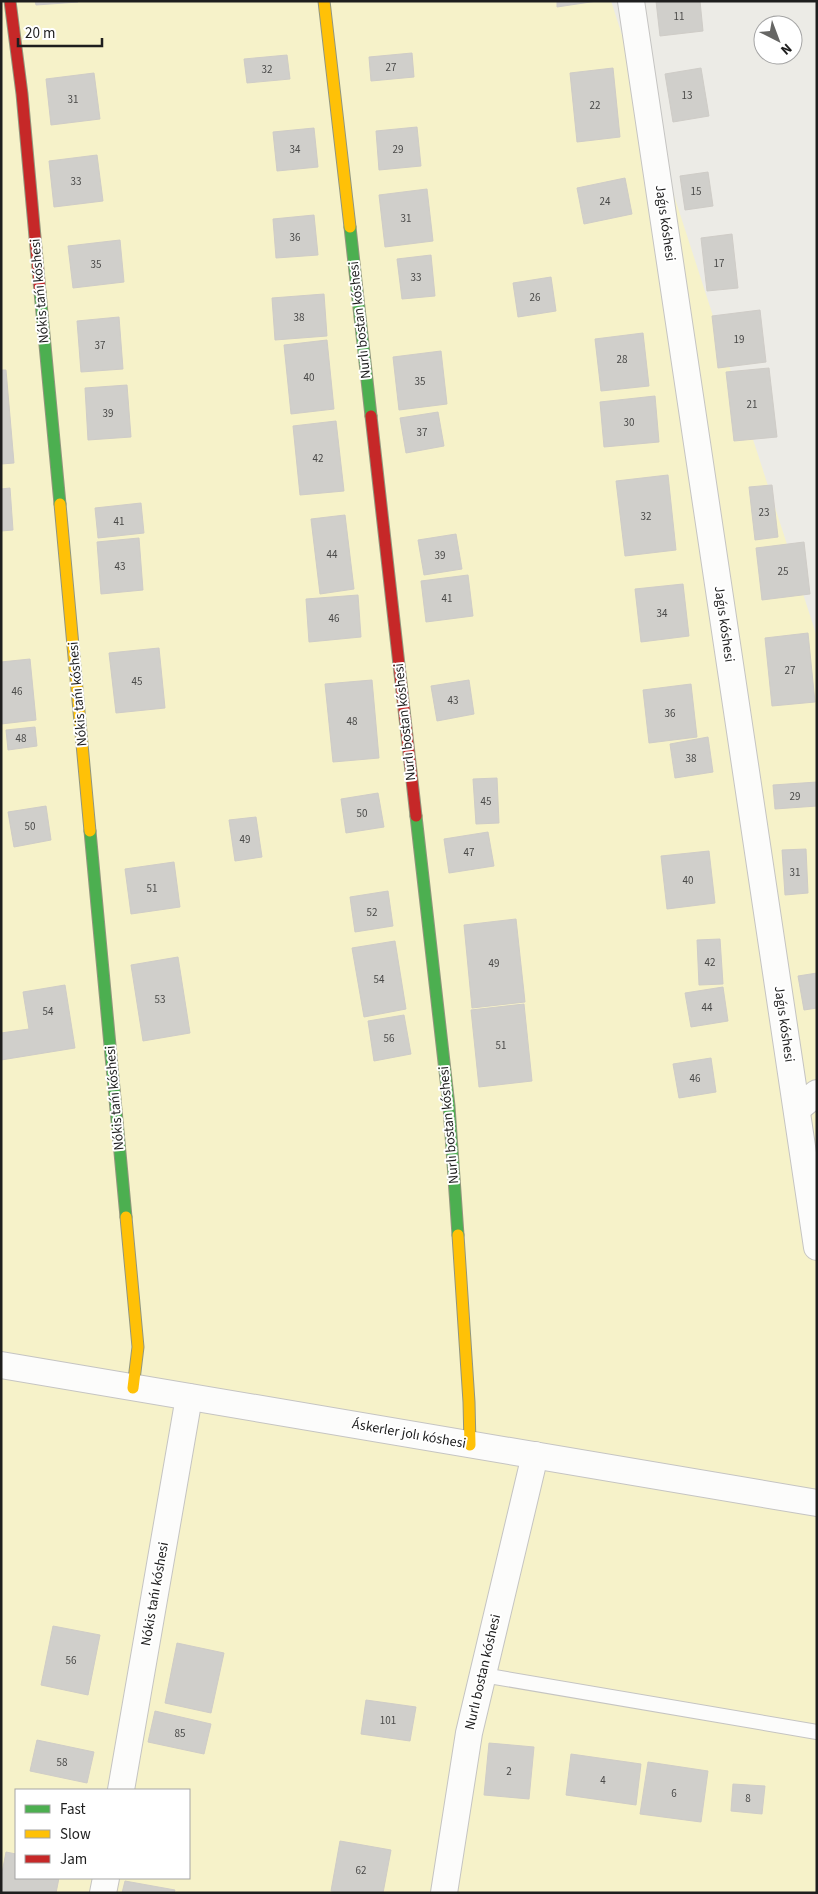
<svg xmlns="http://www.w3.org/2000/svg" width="818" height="1894" font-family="'Source Sans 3',sans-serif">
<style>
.sand{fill:#f6f2c9;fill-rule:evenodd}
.building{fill:#d0cfcb;stroke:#cfccc7}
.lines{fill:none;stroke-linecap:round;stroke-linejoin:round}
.lane-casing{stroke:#c5c4c2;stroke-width:16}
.street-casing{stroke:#c5c4c2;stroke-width:28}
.fast-casing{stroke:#92967e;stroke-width:13}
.slow-casing{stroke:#92967e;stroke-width:13}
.jam-casing{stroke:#92967e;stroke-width:13}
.lane{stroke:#fcfcfb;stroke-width:14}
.street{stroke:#fcfcfb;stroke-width:26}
.fast{stroke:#4caf50;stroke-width:11}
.slow{stroke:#ffc107;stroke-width:11}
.jam{stroke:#c62828;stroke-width:11}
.labels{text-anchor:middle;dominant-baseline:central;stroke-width:4;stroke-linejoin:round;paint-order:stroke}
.number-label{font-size:11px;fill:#4a4a49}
.street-label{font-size:14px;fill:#1e1e1e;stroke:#fff}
</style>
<rect width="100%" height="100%" fill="#ecebe6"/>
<path class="sand" d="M1 1H611L817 637V1893H1ZM16 1790H189V1878H16Z"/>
<g class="building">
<polygon points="35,1 78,1 78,2 36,5"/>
<polygon points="557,1 597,1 557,7"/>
<polygon points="656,1 700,1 703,31 660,36"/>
<polygon points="412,53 414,77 371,81 369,57"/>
<polygon points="287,55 290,79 247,83 244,59"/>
<polygon points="613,68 620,137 577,142 570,73"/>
<polygon points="701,68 709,116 673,122 665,74"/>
<polygon points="94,73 100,119 51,125 46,79"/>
<polygon points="417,127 421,166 379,170 376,131"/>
<polygon points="314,128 318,167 277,171 273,132"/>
<polygon points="97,155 103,201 54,207 49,161"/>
<polygon points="708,172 713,206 685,210 680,176"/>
<polygon points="625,178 632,214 584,224 577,188"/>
<polygon points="427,189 433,241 385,247 379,195"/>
<polygon points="314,215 318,255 276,258 273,219"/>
<polygon points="732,234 738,288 707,291 701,238"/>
<polygon points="120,240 124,282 73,288 68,246"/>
<polygon points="431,255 435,296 402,299 397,259"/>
<polygon points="551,277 556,311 518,317 513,283"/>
<polygon points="324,294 327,336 275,340 272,298"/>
<polygon points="760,310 766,362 718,368 712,316"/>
<polygon points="119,317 123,369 81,372 77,321"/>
<polygon points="643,333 649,386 601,391 595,339"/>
<polygon points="327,340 334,409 291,414 284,345"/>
<polygon points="441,351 447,404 399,410 393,357"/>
<polygon points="769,368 777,437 734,441 726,372"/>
<polygon points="1,370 6,370 14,463 1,464"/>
<polygon points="127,385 131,437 88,440 85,388"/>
<polygon points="655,396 659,442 604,447 600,402"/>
<polygon points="438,412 444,446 406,453 400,418"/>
<polygon points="336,421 344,491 300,495 293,426"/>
<polygon points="668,475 676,550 625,556 616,481"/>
<polygon points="772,485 778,537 755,540 749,487"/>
<polygon points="10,488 13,530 1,531 1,489"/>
<polygon points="141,503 144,533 98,538 95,508"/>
<polygon points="345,515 354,589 320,594 311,519"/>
<polygon points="456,534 462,569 424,575 418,540"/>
<polygon points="139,538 143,590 101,594 97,542"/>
<polygon points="804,542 810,594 762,600 756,548"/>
<polygon points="468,575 473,616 426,622 421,581"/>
<polygon points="683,584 689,636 641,642 635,589"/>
<polygon points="358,595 361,637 309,642 306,599"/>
<polygon points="808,633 815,702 772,706 765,638"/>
<polygon points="159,648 165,708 116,713 109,653"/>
<polygon points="30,659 36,720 1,724 1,662"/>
<polygon points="372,680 379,758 333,762 325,684"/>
<polygon points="469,680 474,714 437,721 431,686"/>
<polygon points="691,684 697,737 649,743 643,690"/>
<polygon points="35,727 37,746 8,750 6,730"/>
<polygon points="708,737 713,772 675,778 670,744"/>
<polygon points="497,778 499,823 476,824 473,779"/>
<polygon points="817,782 817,806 775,809 773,785"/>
<polygon points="378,793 384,827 346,833 341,799"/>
<polygon points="46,806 51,840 14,847 8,812"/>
<polygon points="256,817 262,857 235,861 229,820"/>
<polygon points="488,832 494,866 449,873 444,839"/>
<polygon points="806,849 808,893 785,895 782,850"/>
<polygon points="709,851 715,903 667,909 661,856"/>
<polygon points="174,862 180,907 131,914 125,869"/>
<polygon points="388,891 393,926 355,932 350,897"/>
<polygon points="516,919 525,1002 472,1008 464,925"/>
<polygon points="720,939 723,984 699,985 697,940"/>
<polygon points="395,941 406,1009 364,1017 352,948"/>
<polygon points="178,957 190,1033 143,1041 131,965"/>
<polygon points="817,973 817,1008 804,1010 798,976"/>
<polygon points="65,985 75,1048 1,1060 1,1033 29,1029 23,992"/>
<polygon points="723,987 728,1021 691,1027 685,993"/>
<polygon points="524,1004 532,1081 479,1087 471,1010"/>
<polygon points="404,1015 411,1054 374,1061 368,1021"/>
<polygon points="711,1058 716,1092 679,1098 673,1064"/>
<polygon points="53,1626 100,1635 88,1695 41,1685"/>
<polygon points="177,1643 224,1653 211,1713 165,1703"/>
<polygon points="366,1700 416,1707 410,1741 361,1734"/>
<polygon points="155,1711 211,1724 204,1754 148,1742"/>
<polygon points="37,1740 94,1752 87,1783 30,1771"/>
<polygon points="489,1743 534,1747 529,1799 484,1795"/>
<polygon points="571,1754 641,1764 636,1805 566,1795"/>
<polygon points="648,1762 708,1771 701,1822 640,1814"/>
<polygon points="733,1784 765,1786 762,1814 731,1811"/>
<polygon points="340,1841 391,1850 383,1893 344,1893 331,1891"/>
<polygon points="6,1852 16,1854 16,1878 59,1878 56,1893 1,1893 1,1878"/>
<polygon points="125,1881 175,1890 174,1893 122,1893"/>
</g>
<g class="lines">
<defs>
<polyline id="lane" points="483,1675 817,1732"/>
<g id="street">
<polyline points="631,1 817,1247"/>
<polyline points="797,1109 817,1093"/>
<polyline points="1,1365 817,1503"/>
<polyline points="121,1790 189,1397"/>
<polyline points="103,1893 106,1878"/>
<polyline points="444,1893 469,1733 535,1455"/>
</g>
<g id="fast">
<polyline points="350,227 371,416"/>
<polyline points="40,292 60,504"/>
<polyline points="416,816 449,1106 458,1235"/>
<polyline points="90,831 126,1217"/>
</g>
<g id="slow">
<polyline points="324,1 350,227"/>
<polyline points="60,504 90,831"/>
<polyline points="126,1217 138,1347 133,1388"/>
<polyline points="458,1235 469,1402 470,1445"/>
</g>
<g id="jam">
<polyline points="10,1 22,94 40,292"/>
<polyline points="371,416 416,816"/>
</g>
</defs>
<use href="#lane" class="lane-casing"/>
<use href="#street" class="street-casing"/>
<use href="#fast" class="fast-casing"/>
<use href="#slow" class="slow-casing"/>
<use href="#jam" class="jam-casing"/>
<use href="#lane" class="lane"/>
<use href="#street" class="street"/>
<use href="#fast" class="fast"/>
<use href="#slow" class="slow"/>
<use href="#jam" class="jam"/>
</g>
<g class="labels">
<g class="number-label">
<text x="679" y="16">11</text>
<text x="391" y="67">27</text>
<text x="267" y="69">32</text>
<text x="687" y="95">13</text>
<text x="73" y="99">31</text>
<text x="595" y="105">22</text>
<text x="295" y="149">34</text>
<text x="398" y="149">29</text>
<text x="76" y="181">33</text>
<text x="696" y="191">15</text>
<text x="605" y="201">24</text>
<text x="406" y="218">31</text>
<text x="295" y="237">36</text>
<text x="719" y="263">17</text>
<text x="96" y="264">35</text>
<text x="416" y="277">33</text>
<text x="535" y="297">26</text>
<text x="299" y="317">38</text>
<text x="739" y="339">19</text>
<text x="100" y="345">37</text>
<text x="622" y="359">28</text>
<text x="309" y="377">40</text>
<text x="420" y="381">35</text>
<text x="752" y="404">21</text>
<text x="108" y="413">39</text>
<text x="629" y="422">30</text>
<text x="422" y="432">37</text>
<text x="318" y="458">42</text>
<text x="764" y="512">23</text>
<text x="646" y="516">32</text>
<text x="119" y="521">41</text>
<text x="332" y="554">44</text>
<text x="440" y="555">39</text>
<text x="120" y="566">43</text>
<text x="783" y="571">25</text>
<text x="447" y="598">41</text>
<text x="662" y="613">34</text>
<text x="334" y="618">46</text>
<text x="790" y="670">27</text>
<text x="137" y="681">45</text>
<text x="17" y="691">46</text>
<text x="453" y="700">43</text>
<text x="670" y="713">36</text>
<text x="352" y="721">48</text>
<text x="21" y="738">48</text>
<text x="691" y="758">38</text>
<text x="795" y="796">29</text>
<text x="486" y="801">45</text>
<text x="362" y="813">50</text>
<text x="30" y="826">50</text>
<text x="245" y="839">49</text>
<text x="469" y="852">47</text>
<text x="795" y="872">31</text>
<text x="688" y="880">40</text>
<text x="152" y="888">51</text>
<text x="372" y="912">52</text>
<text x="710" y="962">42</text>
<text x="494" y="963">49</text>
<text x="379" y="979">54</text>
<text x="160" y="999">53</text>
<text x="707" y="1007">44</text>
<text x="48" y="1011">54</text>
<text x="389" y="1038">56</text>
<text x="501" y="1045">51</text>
<text x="695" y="1078">46</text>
<text x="71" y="1660">56</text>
<text x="388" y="1720">101</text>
<text x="180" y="1733">85</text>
<text x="62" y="1762">58</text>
<text x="509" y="1771">2</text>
<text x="603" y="1780">4</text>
<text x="674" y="1793">6</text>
<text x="748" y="1798">8</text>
<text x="361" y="1870">62</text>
</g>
<g class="street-label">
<text transform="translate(665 223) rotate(82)">Jaǵıs kóshesi</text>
<text transform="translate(40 291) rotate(-95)">Nókis tańı kóshesi</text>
<text transform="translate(360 320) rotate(-96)">Nurlı bostan kóshesi</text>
<text transform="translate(724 624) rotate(82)">Jaǵıs kóshesi</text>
<text transform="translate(78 694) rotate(-95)">Nókis tańı kóshesi</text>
<text transform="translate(405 722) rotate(-96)">Nurlı bostan kóshesi</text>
<text transform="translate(784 1024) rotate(82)">Jaǵıs kóshesi</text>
<text transform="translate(115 1098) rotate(-95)">Nókis tańı kóshesi</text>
<text transform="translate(449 1125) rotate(-95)">Nurlı bostan kóshesi</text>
<text transform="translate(409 1434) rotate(10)">Áskerler jolı kóshesi</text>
<text transform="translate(155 1594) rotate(-80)">Nókis tańı kóshesi</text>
<text transform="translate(483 1672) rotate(-77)">Nurlı bostan kóshesi</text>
</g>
</g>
<rect width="818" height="1894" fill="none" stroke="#1e1e1e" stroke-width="5"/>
<rect x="15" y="1789" width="175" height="90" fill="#ffffff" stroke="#a5a5a5"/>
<rect x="25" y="1805" width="25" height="8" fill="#4caf50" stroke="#a5a5a5"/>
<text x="60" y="1814" font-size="15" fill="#1e1e1e">Fast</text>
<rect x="25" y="1830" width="25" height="8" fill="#ffc107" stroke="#a5a5a5"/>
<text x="60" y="1839" font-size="15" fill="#1e1e1e">Slow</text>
<rect x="25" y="1855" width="25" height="8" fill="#c62828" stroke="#a5a5a5"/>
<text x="60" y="1864" font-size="15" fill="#1e1e1e">Jam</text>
<g transform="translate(778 40) rotate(138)"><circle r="24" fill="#ffffff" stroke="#a5a5a5"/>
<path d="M0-4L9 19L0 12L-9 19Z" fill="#666664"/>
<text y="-8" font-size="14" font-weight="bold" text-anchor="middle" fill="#1e1e1e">N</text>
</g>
<path d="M18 38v8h84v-8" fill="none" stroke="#1e1e1e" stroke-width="2.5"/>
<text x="25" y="38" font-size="15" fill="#1e1e1e" stroke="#ffffff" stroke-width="4" paint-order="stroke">20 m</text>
</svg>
